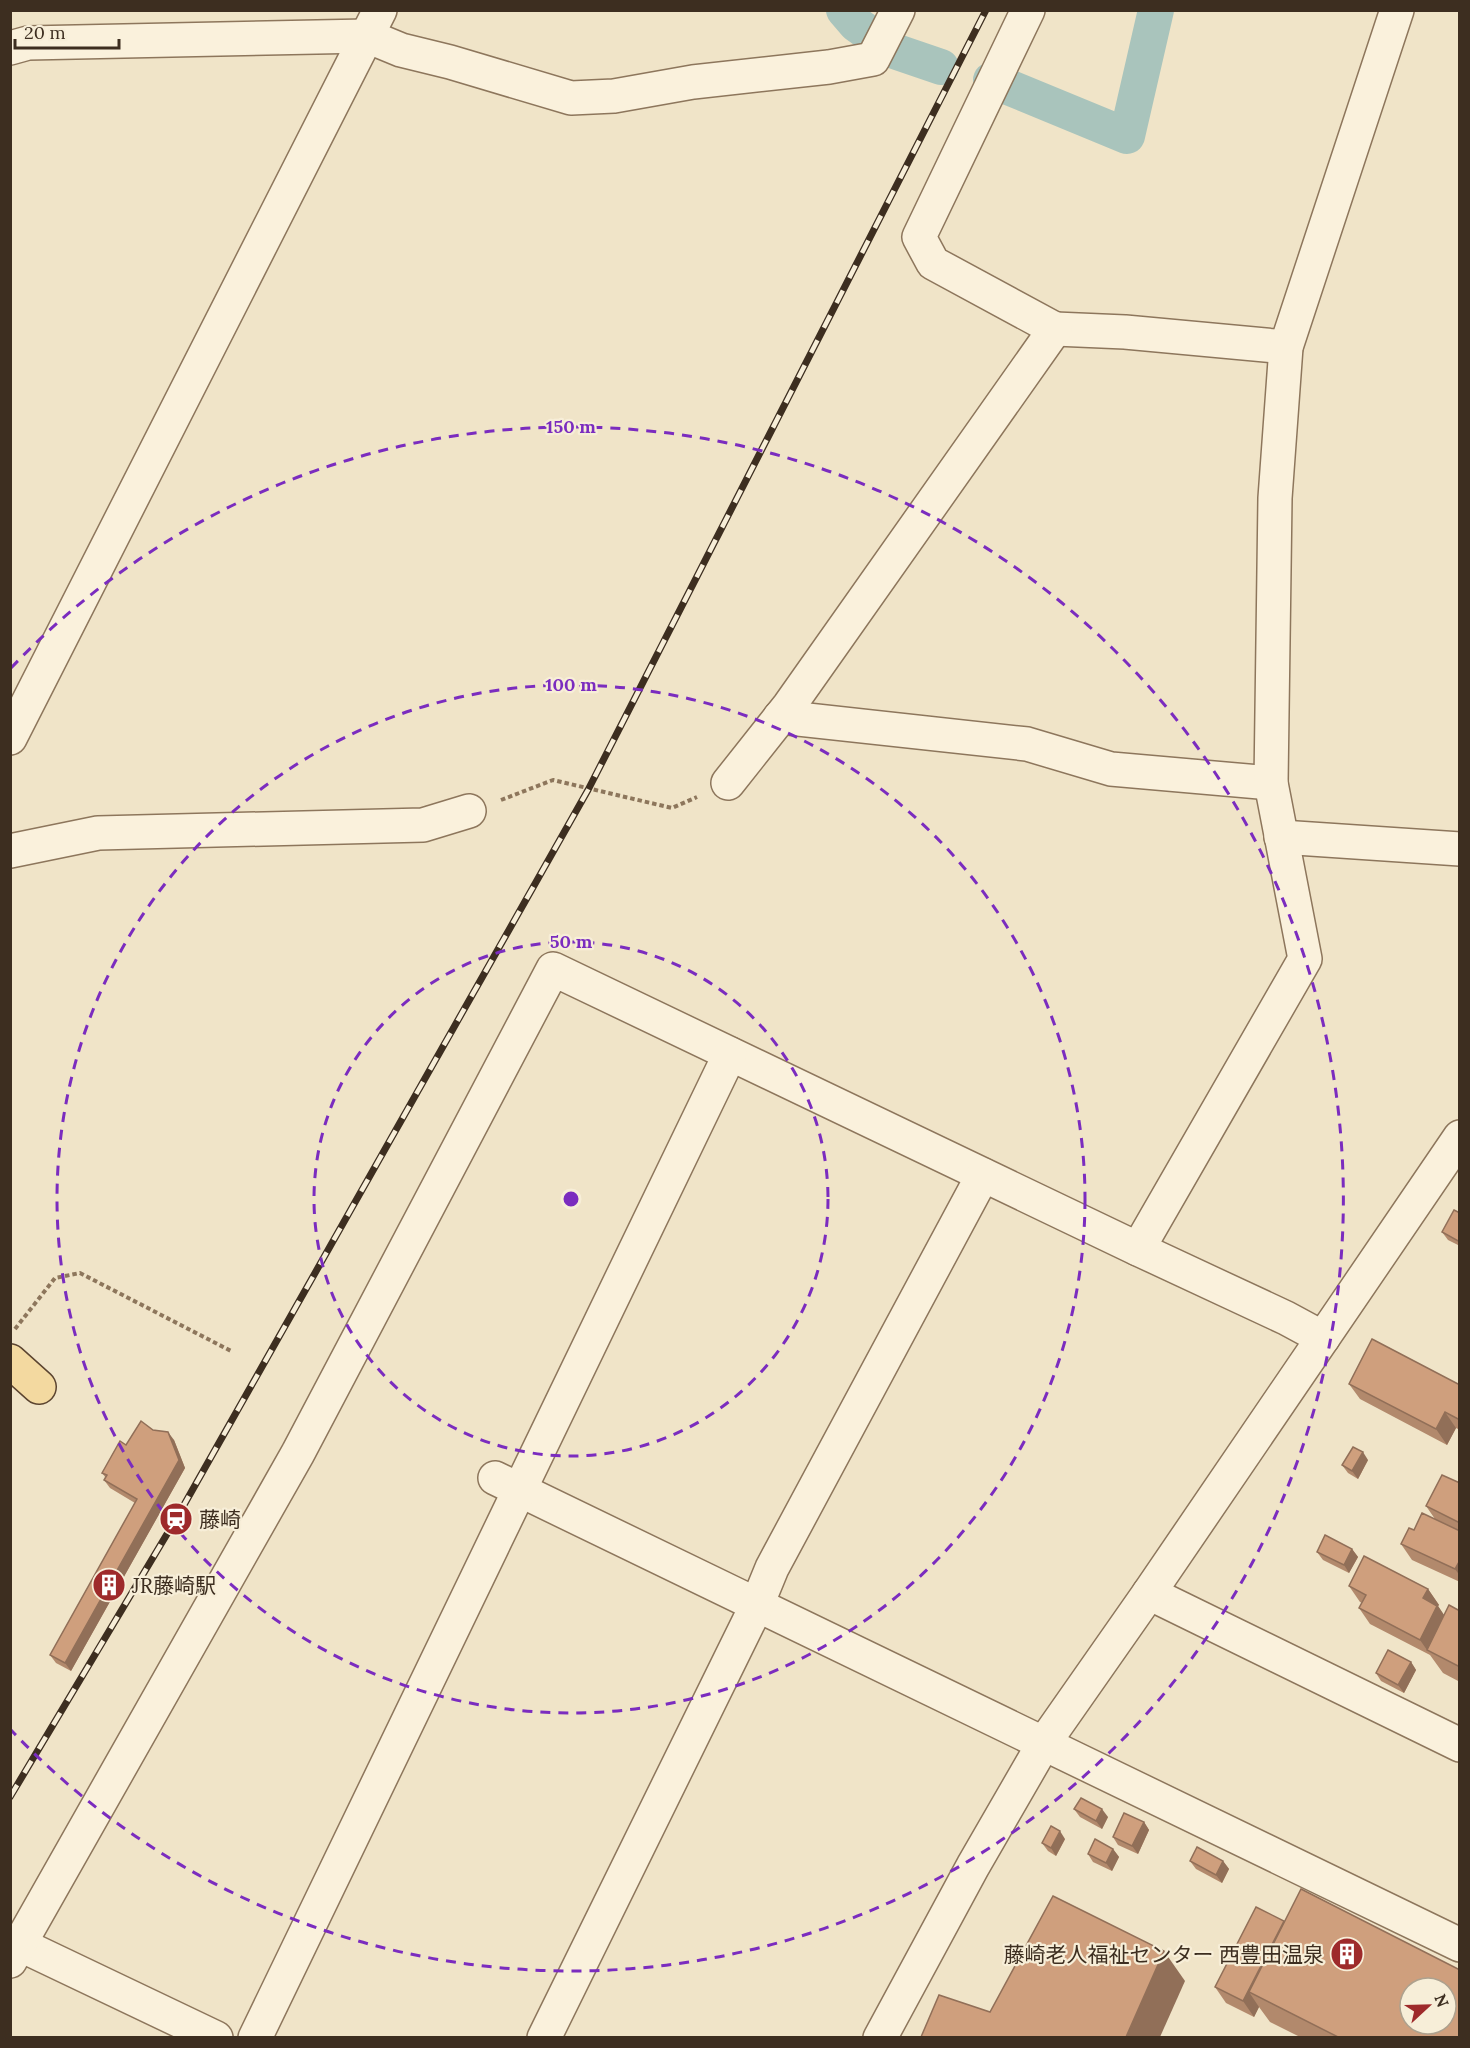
<svg xmlns="http://www.w3.org/2000/svg" width="1470" height="2048" font-family="Lora,'Noto Sans JP',serif">
<style>
.lines{fill:none;stroke-linecap:round;stroke-linejoin:round}
.canal{stroke:#a9c4bc;stroke-width:36}
.minor-casing{stroke:#8d765c;stroke-width:36}
.major-casing{stroke:#5b4430;stroke-width:36}
.path{stroke:#8d765c;stroke-width:4;stroke-dasharray:4.5 3;stroke-linecap:butt}
.minor{stroke:#faf1dc;stroke-width:33}
.major{stroke:#f3d9a0;stroke-width:33}
.rail-casing{stroke:#3d2e20;stroke-width:7}
.rail{stroke:#f7eed8;stroke-width:4.5;stroke-dasharray:14;stroke-linecap:butt}
.wall{fill:#b2896c}
.shaded-wall{fill:#916f58}
.building{fill:#cf9f7d;stroke:#916f58;stroke-width:1.5;fill-rule:evenodd}
.ring{fill:none;stroke:#7b2cbf;stroke-width:3;stroke-dasharray:10 8}
.labels{text-anchor:middle;dominant-baseline:central;stroke-width:4.5;stroke-linejoin:round;paint-order:stroke}
.poi-label{font-size:21px;fill:#3d2e20;stroke:#f7eed8;text-anchor:start}
.centre{fill:#7b2cbf;stroke:#f7eed8;stroke-width:3}
.ring-label{font-size:18px;text-anchor:middle;font-weight:bold;fill:#7b2cbf;stroke:#f7eed8;stroke-width:4.5;stroke-linejoin:round;paint-order:stroke}
</style>
<rect width="100%" height="100%" fill="#f0e4c8"/>
<g class="lines">
<g class="canal">
<polyline points="844,10 856,24 870,34"/>
<polyline points="897,52 941,67"/>
<polyline points="991,80 1127,136 1156,10"/>
</g>
<defs>
<g id="minor">
<polyline points="10,48 28,43 367,36 401,50 450,62 571,98 614,96 693,82 829,67 873,59 898,10"/>
<polyline points="1055,329 1125,332 1286,347"/>
<polyline points="780,717 1027,744 1111,769 1271,783"/>
<polyline points="10,738 380,10"/>
<polyline points="728,783 789,706 1055,329 933,263 919,237 1028,10"/>
<polyline points="1281,837 1460,849"/>
<polyline points="10,851 98,833 423,825 469,811"/>
<polyline points="1138,1249 1305,959 1271,783 1275,498 1286,347 1397,10"/>
<path d="M495 1478C815 1636 1138 1789 1460 1945"/>
<polyline points="1149,1593 1460,1745"/>
<polyline points="21,1945 216,2038"/>
<polyline points="10,1961 298,1453 553,969 1138,1249 1286,1318 1323,1338"/>
<polyline points="255,2038 730,1054"/>
<polyline points="544,2038 756,1607 772,1568 983,1175"/>
<polyline points="880,2038 973,1866 1044,1743 1149,1593 1460,1137"/>
</g>
<polyline id="major" points="10,1361 39,1387"/>
</defs>
<use href="#minor" class="minor-casing"/>
<use href="#major" class="major-casing"/>
<g class="path">
<polyline points="501,800 553,780 672,808 697,797"/>
<polyline points="15,1329 55,1278 80,1273 231,1351"/>
</g>
<use href="#minor" class="minor"/>
<use href="#major" class="major"/>
<defs>
<polyline id="rail" points="10,1797 176,1519 588,790 986,10"/>
</defs>
<use href="#rail" class="rail-casing"/>
<use href="#rail" class="rail"/>
</g>
<g class="wall">
<polygon points="1460,1213 1460,1246 1448,1240 1442,1232"/>
<polygon points="1349,1384 1460,1385 1460,1430 1456,1428 1447,1445 1360,1399"/>
<polygon points="153,1430 174,1440 185,1468 71,1671 56,1663 50,1655 135,1503 110,1488 104,1480 106,1478 102,1473"/>
<polygon points="1368,1460 1358,1479 1348,1473 1342,1465"/>
<polygon points="1460,1483 1460,1582 1412,1560 1401,1544 1414,1530 1435,1519 1426,1506"/>
<polygon points="1352,1549 1358,1557 1349,1573 1323,1560 1317,1552"/>
<polygon points="1349,1586 1428,1589 1439,1605 1438,1606 1444,1615 1460,1611 1460,1682 1443,1673 1430,1655 1370,1624 1359,1608 1362,1603 1360,1602"/>
<polygon points="1411,1662 1416,1670 1404,1693 1381,1681 1376,1673"/>
<polygon points="1074,1809 1108,1817 1102,1829 1080,1817"/>
<polygon points="1144,1822 1149,1830 1138,1854 1118,1845 1113,1837"/>
<polygon points="1065,1839 1056,1856 1048,1851 1042,1843"/>
<polygon points="1113,1849 1119,1857 1112,1871 1093,1862 1088,1854"/>
<polygon points="1190,1861 1223,1861 1229,1869 1222,1883 1196,1869"/>
<polygon points="1284,1921 1285,1922 1460,2037 1300,2037 1270,2022 1259,2007 1254,2017 1226,2003 1215,1987"/>
</g>
<g class="shaded-wall">
<polygon points="1445,1412 1456,1428 1447,1445 1436,1429"/>
<polygon points="168,1432 174,1440 185,1468 71,1671 65,1663"/>
<polygon points="1363,1452 1368,1460 1358,1479 1352,1471"/>
<polygon points="1352,1549 1358,1557 1349,1573 1344,1565"/>
<polygon points="1460,1560 1460,1576 1455,1569"/>
<polygon points="1428,1589 1439,1605 1438,1606 1448,1621 1427,1650 1420,1640 1423,1598"/>
<polygon points="1411,1662 1416,1670 1404,1693 1398,1685"/>
<polygon points="1102,1809 1108,1817 1102,1829 1096,1821"/>
<polygon points="1144,1822 1149,1830 1138,1854 1132,1846"/>
<polygon points="1060,1831 1065,1839 1056,1856 1051,1848"/>
<polygon points="1113,1849 1119,1857 1112,1871 1106,1863"/>
<polygon points="1223,1861 1229,1869 1222,1883 1216,1875"/>
<polygon points="1284,1921 1295,1937 1249,1992 1259,2007 1254,2017 1243,2001"/>
<polygon points="1164,1951 1185,1981 1160,2037 1126,2037"/>
</g>
<g class="building">
<polygon points="1454,1210 1460,1213 1460,1242 1442,1232"/>
<polygon points="1372,1339 1460,1385 1460,1420 1445,1412 1436,1429 1349,1384"/>
<polygon points="141,1421 153,1430 168,1432 179,1460 65,1663 50,1655 137,1499 104,1480 107,1475 102,1473 120,1441 126,1445"/>
<polygon points="1353,1447 1363,1452 1352,1471 1342,1465"/>
<polygon points="1442,1475 1460,1483 1460,1523 1426,1506"/>
<polygon points="1422,1513 1460,1531 1460,1560 1455,1569 1401,1544 1409,1528 1414,1530"/>
<polygon points="1325,1535 1352,1549 1344,1565 1317,1552"/>
<polygon points="1364,1556 1428,1589 1423,1598 1437,1606 1420,1640 1359,1608 1366,1595 1349,1586"/>
<polygon points="1449,1605 1460,1611 1460,1667 1427,1650"/>
<polygon points="1388,1650 1411,1662 1398,1685 1376,1673"/>
<polygon points="1081,1798 1102,1809 1096,1821 1074,1809"/>
<polygon points="1124,1813 1144,1822 1132,1846 1113,1837"/>
<polygon points="1051,1826 1060,1831 1051,1848 1042,1843"/>
<polygon points="1095,1839 1113,1849 1106,1863 1088,1854"/>
<polygon points="1197,1847 1223,1861 1216,1875 1190,1861"/>
<path d="M1301 1889 1460 1970V2037H1338L1249 1992ZM1410 1988H1446V2024H1410Z"/>
<polygon points="1053,1896 1164,1951 1126,2037 921,2037 939,1995 990,2012"/>
<polygon points="1256,1907 1284,1921 1243,2001 1215,1987"/>
</g>
<g class="ring">
<circle cx="571" cy="1199" r="257"/>
<circle cx="571" cy="1199" r="514"/>
<path d="M11 668A772 772 0 1 1 11 1730"/>
</g>
<defs>
<symbol id="station-disc" viewBox="-11 -11 22 22"><circle r="9.5" fill="#9e2a2b" stroke="#f7eed8"/><path d="M-3-6H3Q5-6 5-4V2Q5 4 3 4L4.5 6H3L1.5 4h-3L-3 6H-4.5L-3 4Q-5 4-5 2V-4Q-5-6-3-6ZM-3.5-4v3h7v-3ZM-3.5 1v1.5H-2V1ZM2 1v1.5H3.5V1Z" fill="#fff"/></symbol>
<symbol id="building-disc" viewBox="-11 -11 22 22"><circle r="9.5" fill="#9e2a2b" stroke="#f7eed8"/><path d="M-4-6H4V6H1V3H-1V6H-4ZM-2.5-4.3h1.7v1.8h-1.7ZM.8-4.3h1.7v1.8H.8ZM-2.5-1h1.7V.8h-1.7ZM.8-1h1.7V.8H.8Z" fill="#fff"/></symbol>
</defs>
<g fill-rule="evenodd">
<use href="#station-disc" x="157" y="1500" width="38" height="38"/>
<use href="#building-disc" x="90" y="1566" width="38" height="38"/>
<use href="#building-disc" x="1328" y="1935" width="38" height="38"/>
</g>
<g class="labels">
<g class="poi-label">
<text x="199" y="1519">藤崎</text>
<text x="132" y="1585">JR藤崎駅</text>
<text x="1324" y="1954" text-anchor="end">藤崎老人福祉センター 西豊田温泉</text>
</g>
</g>
<circle cx="571" cy="1199" r="9" class="centre"/>
<g class="ring-label">
<text x="571" y="433">150 m</text>
<text x="571" y="691">100 m</text>
<text x="571" y="948">50 m</text>
</g>
<rect width="1470" height="2048" fill="none" stroke="#3d2e20" stroke-width="24"/>
<g transform="translate(1428 2006) rotate(68)"><circle r="28" fill="#f7eed8" stroke="#ada18e" stroke-width="1.5"/>
<path d="M0-4.5L10 22L0 15L-10 22Z" fill="#9e2a2b"/>
<text y="-9" font-size="16" font-weight="bold" text-anchor="middle" fill="#3d2e20">N</text>
</g>
<path d="M15 39v9h104v-9" fill="none" stroke="#3d2e20" stroke-width="3"/>
<text x="24" y="39" font-size="18" fill="#3d2e20" stroke="#f7eed8" stroke-width="4.5" paint-order="stroke">20 m</text>
</svg>
